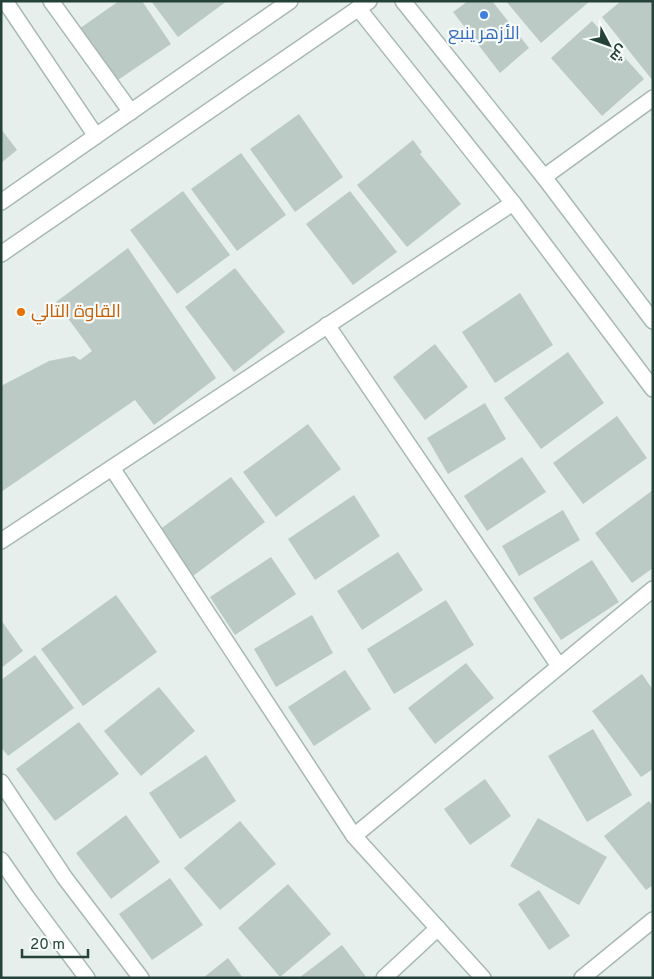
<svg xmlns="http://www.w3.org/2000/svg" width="654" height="979" font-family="Overpass,Cairo,sans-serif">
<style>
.building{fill:#bbcac4}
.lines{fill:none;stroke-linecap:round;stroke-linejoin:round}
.street-casing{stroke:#a8b8b2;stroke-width:18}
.street{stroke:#fff;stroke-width:15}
.shop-dot{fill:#3f7fe0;stroke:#f7fbf9;stroke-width:2}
.food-dot{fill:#e8710a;stroke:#f7fbf9;stroke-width:2}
.labels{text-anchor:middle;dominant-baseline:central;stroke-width:4.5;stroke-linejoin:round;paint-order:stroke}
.shop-label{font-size:18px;fill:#366cbe;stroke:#f7fbf9}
.food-label{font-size:18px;fill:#c56008;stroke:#f7fbf9;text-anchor:start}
</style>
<rect width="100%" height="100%" fill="#e6efeb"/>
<g class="building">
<polygon points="119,1 142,1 171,44 112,84 76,31"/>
<polygon points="151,1 227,1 178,37"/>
<polygon points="468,1 492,1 529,48 500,73 453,12"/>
<polygon points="506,1 590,1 541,43"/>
<polygon points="621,1 653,1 653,81 602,17"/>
<polygon points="592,21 644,79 602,116 551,58"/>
<polygon points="299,114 343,177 295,212 250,149"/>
<polygon points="1,129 17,150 1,163"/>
<polygon points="413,140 422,152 420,154 461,204 407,247 357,185"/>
<polygon points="241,153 286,215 237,251 191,189"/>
<polygon points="183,191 230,255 177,294 130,230"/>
<polygon points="350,191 397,252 353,285 306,224"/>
<polygon points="128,248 216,378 154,425 135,400 1,492 1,386 49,361 74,356 80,360 92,351 56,302"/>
<polygon points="235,268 285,332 234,372 185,307"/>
<polygon points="520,293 553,345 495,383 462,332"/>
<polygon points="435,344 468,387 425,420 393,377"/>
<polygon points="568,352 604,403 541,449 504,398"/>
<polygon points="485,403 506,439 448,474 427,438"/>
<polygon points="617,416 647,458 583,504 553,463"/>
<polygon points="308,424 341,469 276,517 243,472"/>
<polygon points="522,457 546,492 487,531 464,496"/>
<polygon points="231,477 265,522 189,579 155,533"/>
<polygon points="653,490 653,568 632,583 595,533"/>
<polygon points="354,495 380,536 315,580 288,539"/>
<polygon points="563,510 580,540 519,576 502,546"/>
<polygon points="398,552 423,590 362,630 337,591"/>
<polygon points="271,557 296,594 235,635 210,597"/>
<polygon points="592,560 619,602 561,640 533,598"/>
<polygon points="116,595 157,652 83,706 41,649"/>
<polygon points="446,600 474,645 394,694 367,649"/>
<polygon points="312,615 333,653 276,687 254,649"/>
<polygon points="1,620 23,651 1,668"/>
<polygon points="35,655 74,708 8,756 1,747 1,680"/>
<polygon points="466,663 494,698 435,744 408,708"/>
<polygon points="345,670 371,709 314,746 288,707"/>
<polygon points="642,674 653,690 653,769 641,777 592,711"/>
<polygon points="159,687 195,731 141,776 104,731"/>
<polygon points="79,722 119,774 55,821 16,769"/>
<polygon points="593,729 632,795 587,822 548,756"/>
<polygon points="206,755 236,801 180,839 149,793"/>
<polygon points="485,779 511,816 470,845 444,809"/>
<polygon points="649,801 653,806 653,885 646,890 604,836"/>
<polygon points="126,815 160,862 111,899 76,853"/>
<polygon points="538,818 607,857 579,905 510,866"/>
<polygon points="240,821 276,864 220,910 184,868"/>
<polygon points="170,878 203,925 152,960 119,914"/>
<polygon points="288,884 331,934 280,977 238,928"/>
<polygon points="539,890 570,936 549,950 518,904"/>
<polygon points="342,945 367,978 299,978"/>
<polygon points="228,958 243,978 203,978"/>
</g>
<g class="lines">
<defs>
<g id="street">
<polyline points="5,1 96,136"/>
<polyline points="51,1 131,112"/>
<polyline points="403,1 544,177 653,321"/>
<polyline points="358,8 513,203 653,389"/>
<polyline points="544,177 653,98"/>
<polyline points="1,202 290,1"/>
<polyline points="1,254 369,1"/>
<polyline points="327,325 559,666"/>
<polyline points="112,468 354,836 483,978"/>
<polyline points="1,541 513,203"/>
<polyline points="1,782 65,878 141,978"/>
<polyline points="354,836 653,589"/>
<polyline points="1,860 26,896 87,978"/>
<polyline points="384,978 438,928"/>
<polyline points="582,978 653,920"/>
</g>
</defs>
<use href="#street" class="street-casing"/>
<use href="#street" class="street"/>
</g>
<circle class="shop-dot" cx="484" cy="15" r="5"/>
<circle class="food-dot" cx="21" cy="312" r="5"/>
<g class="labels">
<g class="shop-label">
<text x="484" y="34">الأزهر ينبع</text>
</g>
<g class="food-label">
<text x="31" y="312">القاوة التالي</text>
</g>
</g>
<rect width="654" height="979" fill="none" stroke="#24423a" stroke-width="5"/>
<g transform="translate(609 45) rotate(131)" stroke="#f7fbf9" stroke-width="4" paint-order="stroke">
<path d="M0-4L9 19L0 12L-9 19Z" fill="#24423a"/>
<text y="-8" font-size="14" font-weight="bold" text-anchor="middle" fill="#24423a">ش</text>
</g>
<path d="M22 949v8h66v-8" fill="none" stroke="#24423a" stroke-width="2.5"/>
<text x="30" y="949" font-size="15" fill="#24423a" stroke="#f7fbf9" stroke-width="4" paint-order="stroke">20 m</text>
</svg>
